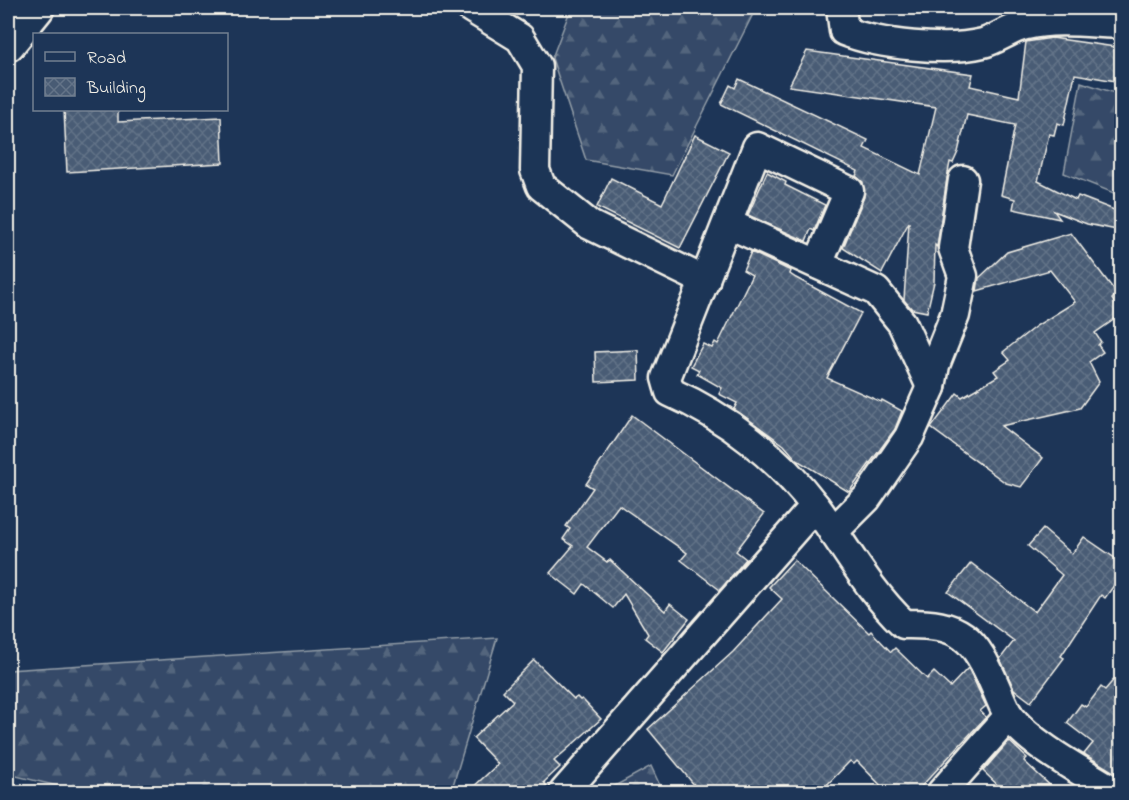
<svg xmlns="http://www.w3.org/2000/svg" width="1129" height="800" font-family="'Indie Flower',sans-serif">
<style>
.forest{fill:url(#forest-firs);stroke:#949ea8;stroke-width:1.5}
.building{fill:url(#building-cross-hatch);stroke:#f4f1e8;stroke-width:1.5}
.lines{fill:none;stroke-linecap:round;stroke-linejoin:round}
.street-casing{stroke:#f4f1e8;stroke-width:33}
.secondary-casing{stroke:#f4f1e8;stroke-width:38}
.street{stroke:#1d3557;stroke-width:28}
.secondary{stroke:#1d3557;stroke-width:33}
</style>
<defs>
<pattern id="forest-firs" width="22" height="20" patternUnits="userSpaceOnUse" patternTransform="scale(1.5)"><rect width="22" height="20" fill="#354a67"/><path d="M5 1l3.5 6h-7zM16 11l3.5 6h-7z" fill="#53657d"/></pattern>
<pattern id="building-cross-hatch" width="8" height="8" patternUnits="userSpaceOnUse" patternTransform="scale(1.5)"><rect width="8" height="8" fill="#485b74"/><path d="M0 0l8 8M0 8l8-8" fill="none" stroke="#637388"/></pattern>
</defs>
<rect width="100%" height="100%" fill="#1d3557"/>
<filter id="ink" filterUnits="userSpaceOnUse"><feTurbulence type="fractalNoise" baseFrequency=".0167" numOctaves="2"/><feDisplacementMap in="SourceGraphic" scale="12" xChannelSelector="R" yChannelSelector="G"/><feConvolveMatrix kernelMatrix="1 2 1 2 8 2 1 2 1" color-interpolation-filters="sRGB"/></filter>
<g filter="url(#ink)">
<g class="forest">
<polygon points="571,8 756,8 672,175 586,160 552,58"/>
<polygon points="1081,82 1121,95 1121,196 1064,173"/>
<polygon points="497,638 451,792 82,792 8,774 8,670"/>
<polygon points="651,766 663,792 604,792"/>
</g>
<g class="building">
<polygon points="1052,38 1122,48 1122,82 1075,74 1064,125 1057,123 1054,135 1049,134 1038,181 1076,200 1078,196 1122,213 1122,231 1087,224 1054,211 1060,219 1013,209 1015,199 1001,195 1015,125 967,115 958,152 953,163 950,162 947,178 937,247 935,245 934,282 927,312 912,309 904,300 909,222 882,273 843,248 864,197 863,182 856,176 858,171 721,104 730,85 735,88 739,79 868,140 864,148 920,175 936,107 789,86 807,51 973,74 970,86 1019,97 1026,42"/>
<polygon points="64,110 118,110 118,122 221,117 223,163 67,172"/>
<polygon points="695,135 729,152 680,248 597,207 611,178 662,204"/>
<polygon points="767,172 786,182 785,185 825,205 814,231 811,229 806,241 748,215"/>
<polygon points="1071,233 1117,294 1112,299 1122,314 1095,333 1101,342 1098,345 1103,352 1089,362 1099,382 1080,408 1001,426 1043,458 1021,487 1006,483 931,428 957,393 962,397 998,376 994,371 1010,360 1003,352 1036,326 1075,302 1050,270 977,291 979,278 1007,252"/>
<polygon points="751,252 791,271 790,274 796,278 861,313 827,378 881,402 882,400 902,411 895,429 849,492 797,460 784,445 734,409 737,403 719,394 722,388 697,374 699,370 691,366 703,344 712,348 715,342 718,344 752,275 743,270"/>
<polygon points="638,350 639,380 596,382 595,352"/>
<polygon points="632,415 764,514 736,551 746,559 720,590 681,560 687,553 619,505 587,547 607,562 610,560 665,611 670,604 689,619 663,652 645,638 648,634 624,594 613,608 584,584 577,594 550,573 573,546 563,539 570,529 566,526 593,488 586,484"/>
<polygon points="1043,529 1072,554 1084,537 1122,563 1122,574 1105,598 1101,595 1061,656 1064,658 1031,702 1014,689 1000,659 1014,641 948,592 971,563 1035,612 1062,575 1028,546"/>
<polygon points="794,560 869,633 871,631 891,652 895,648 927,679 934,672 950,687 968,668 973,678 986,706 980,711 986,717 916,792 887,792 857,761 854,764 850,761 820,792 700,792 648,729 733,652 782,599 769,587"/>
<polygon points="534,660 574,699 577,697 580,700 582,699 601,719 554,761 560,767 544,782 548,788 548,792 468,792 498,764 473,738 513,701 503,691"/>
<polygon points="1122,670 1122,777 1084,754 1093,743 1067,723 1081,704 1086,707 1101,687 1105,690"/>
<polygon points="1009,741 1027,758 1024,761 1057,792 1005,792 983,771"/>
</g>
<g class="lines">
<defs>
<g id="street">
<polyline points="471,8 520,38 537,66 535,170 541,186 590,225 705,281"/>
<path d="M841 8 844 31C879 45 947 52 983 43 998 39 1011 28 1026 25 1057 18 1090 23 1122 24"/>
<polyline points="729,224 876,291 902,323 931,387"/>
<path d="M818 264 849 191 757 147 666 378 670 392C727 417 778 457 816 507 845 546 868 590 904 624 962 623 974 637 996 688 1000 697 1004 709 1010 717 1034 747 1082 771 1115 792"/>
<polyline points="833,532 867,498 909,437 931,387 935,365 955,315 963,276 953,248 963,180"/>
<polyline points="564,792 815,506"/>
<polyline points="942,792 1009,716"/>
</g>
<polyline id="secondary" points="8,44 37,8"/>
</defs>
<use href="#street" class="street-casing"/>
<use href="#secondary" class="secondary-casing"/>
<use href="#street" class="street"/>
<use href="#secondary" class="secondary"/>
</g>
</g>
<rect width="1129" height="800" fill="none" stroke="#1d3557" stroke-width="30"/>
<rect x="15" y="15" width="1099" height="770" fill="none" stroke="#f4f1e8" stroke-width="2" filter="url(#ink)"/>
<rect x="33" y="33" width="195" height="78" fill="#1d3557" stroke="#738091" stroke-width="1.5"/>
<rect x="45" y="52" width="30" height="9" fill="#1d3557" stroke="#738091" stroke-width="1.5"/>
<text x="87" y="63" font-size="18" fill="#f4f1e8">Road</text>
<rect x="45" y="78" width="30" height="18" fill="url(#building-cross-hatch)" stroke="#738091" stroke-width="1.5"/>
<text x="87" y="93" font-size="18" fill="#f4f1e8">Building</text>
</svg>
